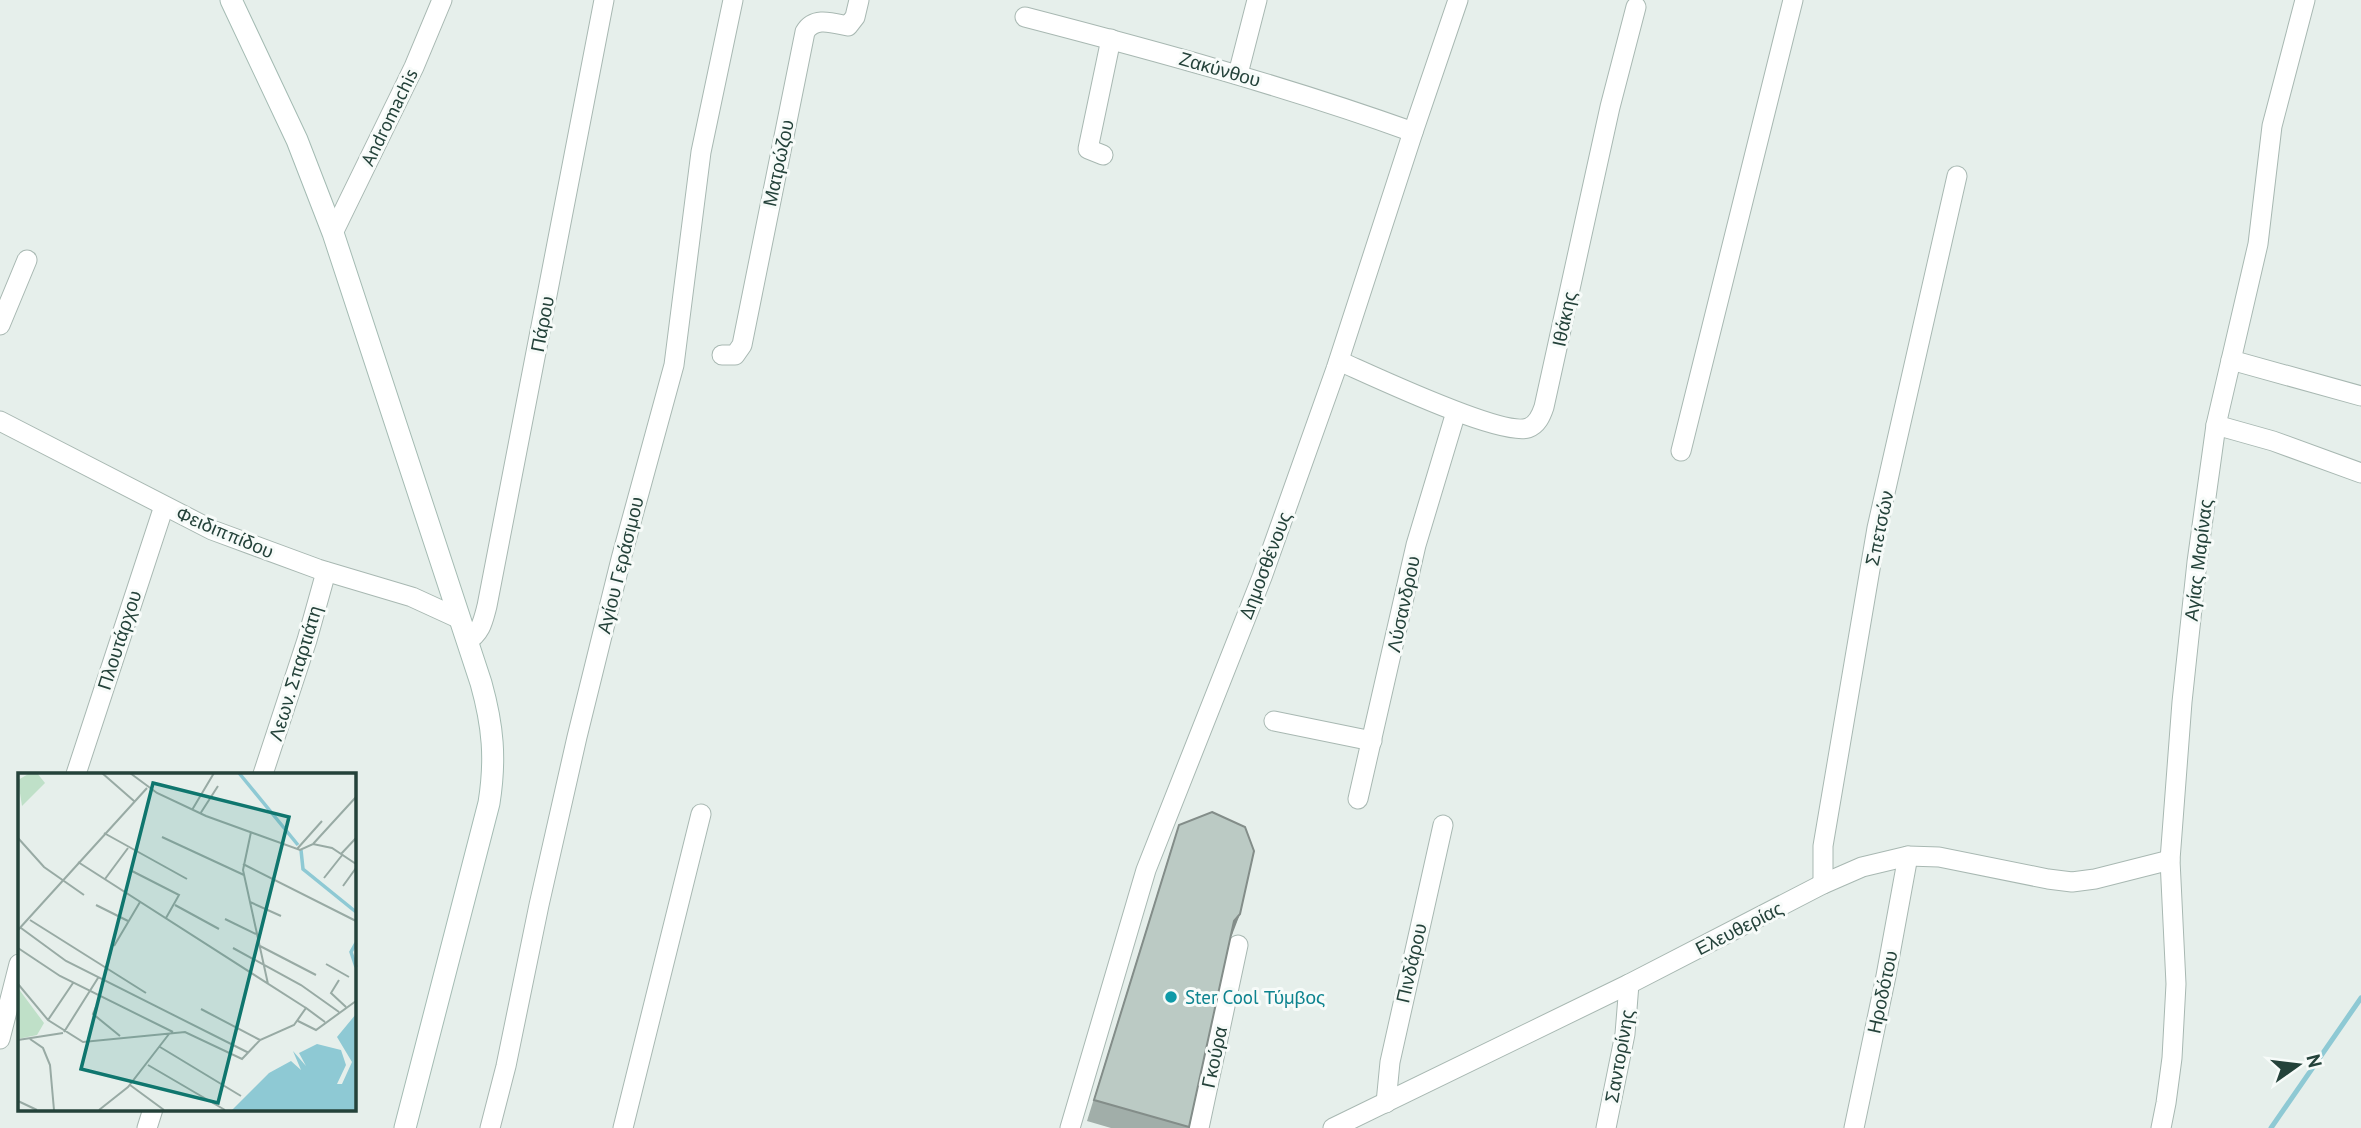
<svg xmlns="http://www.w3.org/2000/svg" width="2361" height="1128" font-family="'PT Sans',sans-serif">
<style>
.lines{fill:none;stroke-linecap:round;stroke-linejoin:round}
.stream{stroke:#8ec9d4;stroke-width:5}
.minor-casing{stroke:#a8b8b2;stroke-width:21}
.secondary-casing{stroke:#a4bbb3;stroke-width:23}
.minor{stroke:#fff;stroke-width:19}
.secondary{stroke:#fff;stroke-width:21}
.wall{fill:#a1aea9}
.shaded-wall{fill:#838d89}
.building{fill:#bbcac4;stroke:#838d89;stroke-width:2}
.culture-dot{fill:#0f9aa8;stroke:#f7fbf9;stroke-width:2.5}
.labels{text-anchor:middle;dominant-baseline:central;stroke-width:6;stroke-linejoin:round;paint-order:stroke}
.street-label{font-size:19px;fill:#24423a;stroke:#f7fbf9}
.culture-label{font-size:19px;fill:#0d838f;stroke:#f7fbf9;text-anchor:start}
.inset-river{fill:none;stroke:#8ec9d4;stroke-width:3.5}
.inset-road{fill:none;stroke:#98aaa4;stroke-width:2}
.view{fill:#0f766e;fill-opacity:0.15;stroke:#0f766e;stroke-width:3.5}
.inset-edge{fill:none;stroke:#24423a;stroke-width:3.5}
</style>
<rect width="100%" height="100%" fill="#e6efeb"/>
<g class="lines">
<polyline class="stream" points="2271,1128 2361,998"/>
<defs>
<g id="minor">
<path d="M1025 17C1156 51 1285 86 1413 132"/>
<polyline points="1238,74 1257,0"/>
<polyline points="1103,155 1088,149 1111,39"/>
<polyline points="333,233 414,67 442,0"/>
<polyline points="0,325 27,260"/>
<path d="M722 355H735L742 345 805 32C814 16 833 23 848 26L855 17 859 0"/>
<polyline points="2231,360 2361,396"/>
<path d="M1339 361C1371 375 1501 437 1528 428 1537 425 1541 416 1544 407L1610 107 1636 7"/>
<polyline points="0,421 212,530 318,569 412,597 460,619"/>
<polyline points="2216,425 2273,441 2361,473"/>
<polyline points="1681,451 1793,0"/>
<path d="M467 641C481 633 483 621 487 606L604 0"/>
<polyline points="1274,721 1372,741"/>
<polyline points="76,774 164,506"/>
<polyline points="263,774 307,640 326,572"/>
<polyline points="1358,799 1416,545 1456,412"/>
<polyline points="1823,884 1823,846 1877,528 1957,176"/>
<polyline points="0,1039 19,964"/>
<polyline points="1386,1103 1390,1062 1443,825"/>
<polyline points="147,1128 153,1109"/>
<polyline points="490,1128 506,1066 539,905 577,737 621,559 674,365 701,152 733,0"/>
<polyline points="623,1128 701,814"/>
<polyline points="1070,1128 1146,870 1262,577 1336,369 1413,132 1458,0"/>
<polyline points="1199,1128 1238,945"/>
<polyline points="1333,1128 1629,984 1823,884 1862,867 1908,856 1939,857 2048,879 2072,882 2095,879 2170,860"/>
<polyline points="1606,1128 1625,1034 1629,984"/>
<polyline points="1854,1128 1886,976 1908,856"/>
<polyline points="2161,1128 2166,1103 2172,1058 2176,984 2170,860 2182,702 2197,562 2216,425 2258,244 2272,126 2305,0"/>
</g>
<path id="secondary" d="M231 0 297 140 333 233 481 683C493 726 496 759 489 803L405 1128"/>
</defs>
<use href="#minor" class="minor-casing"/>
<use href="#secondary" class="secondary-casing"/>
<use href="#minor" class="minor"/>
<use href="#secondary" class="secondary"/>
</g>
<polygon class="wall" points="1179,825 1240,914 1230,937 1189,1128 1111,1128 1087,1121 1172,846"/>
<polygon class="shaded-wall" points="1240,914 1232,935 1226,942 1234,921"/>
<polygon class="building" points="1212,812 1245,827 1254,851 1240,914 1234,921 1189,1127 1094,1100 1179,825"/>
<circle class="culture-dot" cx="1171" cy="997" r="7"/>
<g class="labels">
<g class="street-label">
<text transform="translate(1220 69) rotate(16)">Ζακύνθου</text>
<text transform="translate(389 117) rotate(-64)">Andromachis</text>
<text transform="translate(778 163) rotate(-78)">Ματρώζου</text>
<text transform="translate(1564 319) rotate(-78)">Ιθάκης</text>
<text transform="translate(542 324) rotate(-79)">Πάρου</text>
<text transform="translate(1879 528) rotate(-78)">Σπετσών</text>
<text transform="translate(225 532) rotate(23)">Φειδιππίδου</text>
<text transform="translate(2198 560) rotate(-83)">Αγίας Μαρίνας</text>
<text transform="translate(620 565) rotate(-76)">Αγίου Γεράσιμου</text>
<text transform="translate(1265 565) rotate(-69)">Δημοσθένους</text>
<text transform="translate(1403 604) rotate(-78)">Λύσανδρου</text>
<text transform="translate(119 640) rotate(-72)">Πλουτάρχου</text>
<text transform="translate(295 673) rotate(-73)">Λεων. Σπαρτιάτη</text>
<text transform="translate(1739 928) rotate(-27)">Ελευθερίας</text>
<text transform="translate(1411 963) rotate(-77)">Πινδάρου</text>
<text transform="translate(1882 992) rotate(-78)">Ηροδότου</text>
<text transform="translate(1619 1056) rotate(-80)">Σαντορίνης</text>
<text transform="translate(1214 1057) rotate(-78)">Γκούρα</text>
</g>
<g class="culture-label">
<text x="1185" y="997">Ster Cool Τύμβος</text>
</g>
</g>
<g transform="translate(18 773)">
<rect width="338" height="338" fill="#e6efeb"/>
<path d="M12 0H19L27 10 4 33 0 7ZM0 215 26 250 19 262 0 266Z" fill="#bfe0c8"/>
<path d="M338 241V337H214L251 300 273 288 283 297 275 278 288 293 281 280 299 271 323 277 328 292 319 311H324L334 289 319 264Z" fill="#8ec9d4"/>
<path class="inset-river" d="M221 0 280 72M283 77 285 96 338 139M338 170 333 179 338 194"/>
<path class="inset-road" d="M84 0 116 28M112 0 139 20 188 43 282 77 295 71 314 75 338 91M174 37 196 0M182 41 200 13M233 59 225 97 250 211M86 60 169 106M144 64 226 102M0 65 26 94 66 122M295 71 338 24M279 76 304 48M323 81 338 65M60 89 288 235M225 91 338 148M114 98 161 122 148 145M306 105 325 81M87 106 110 75M325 113 338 95M232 129 263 143M78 132 110 148M157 132 201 156M207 146 238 161M12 147 128 220M3 155 48 188 231 280M0 157 129 15M96 173 122 129M242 173 298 202M0 175 42 203 155 259M215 175 283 212 321 239M308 191 331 204M321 207 313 220 328 234M0 211 30 247 65 269 167 259 224 286 242 267 276 252 288 235 307 249M78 234 75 241 102 263M183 236 242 267M30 247 55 210M280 248 298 257 338 228M46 259 80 205M12 266 25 275 32 292 36 337M0 267 45 260M142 274 223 323M130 292 207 337M112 312 146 337M0 328 19 337M81 337 110 314 151 261"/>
<path class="view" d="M135 10 271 44 200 330 63 296Z"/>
<rect width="338" height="338" class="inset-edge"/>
</g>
<g transform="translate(2298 1065) rotate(76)" stroke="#f7fbf9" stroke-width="5" paint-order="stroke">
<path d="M0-5L12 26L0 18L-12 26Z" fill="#24423a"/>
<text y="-10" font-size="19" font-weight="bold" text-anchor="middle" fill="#24423a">N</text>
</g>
</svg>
